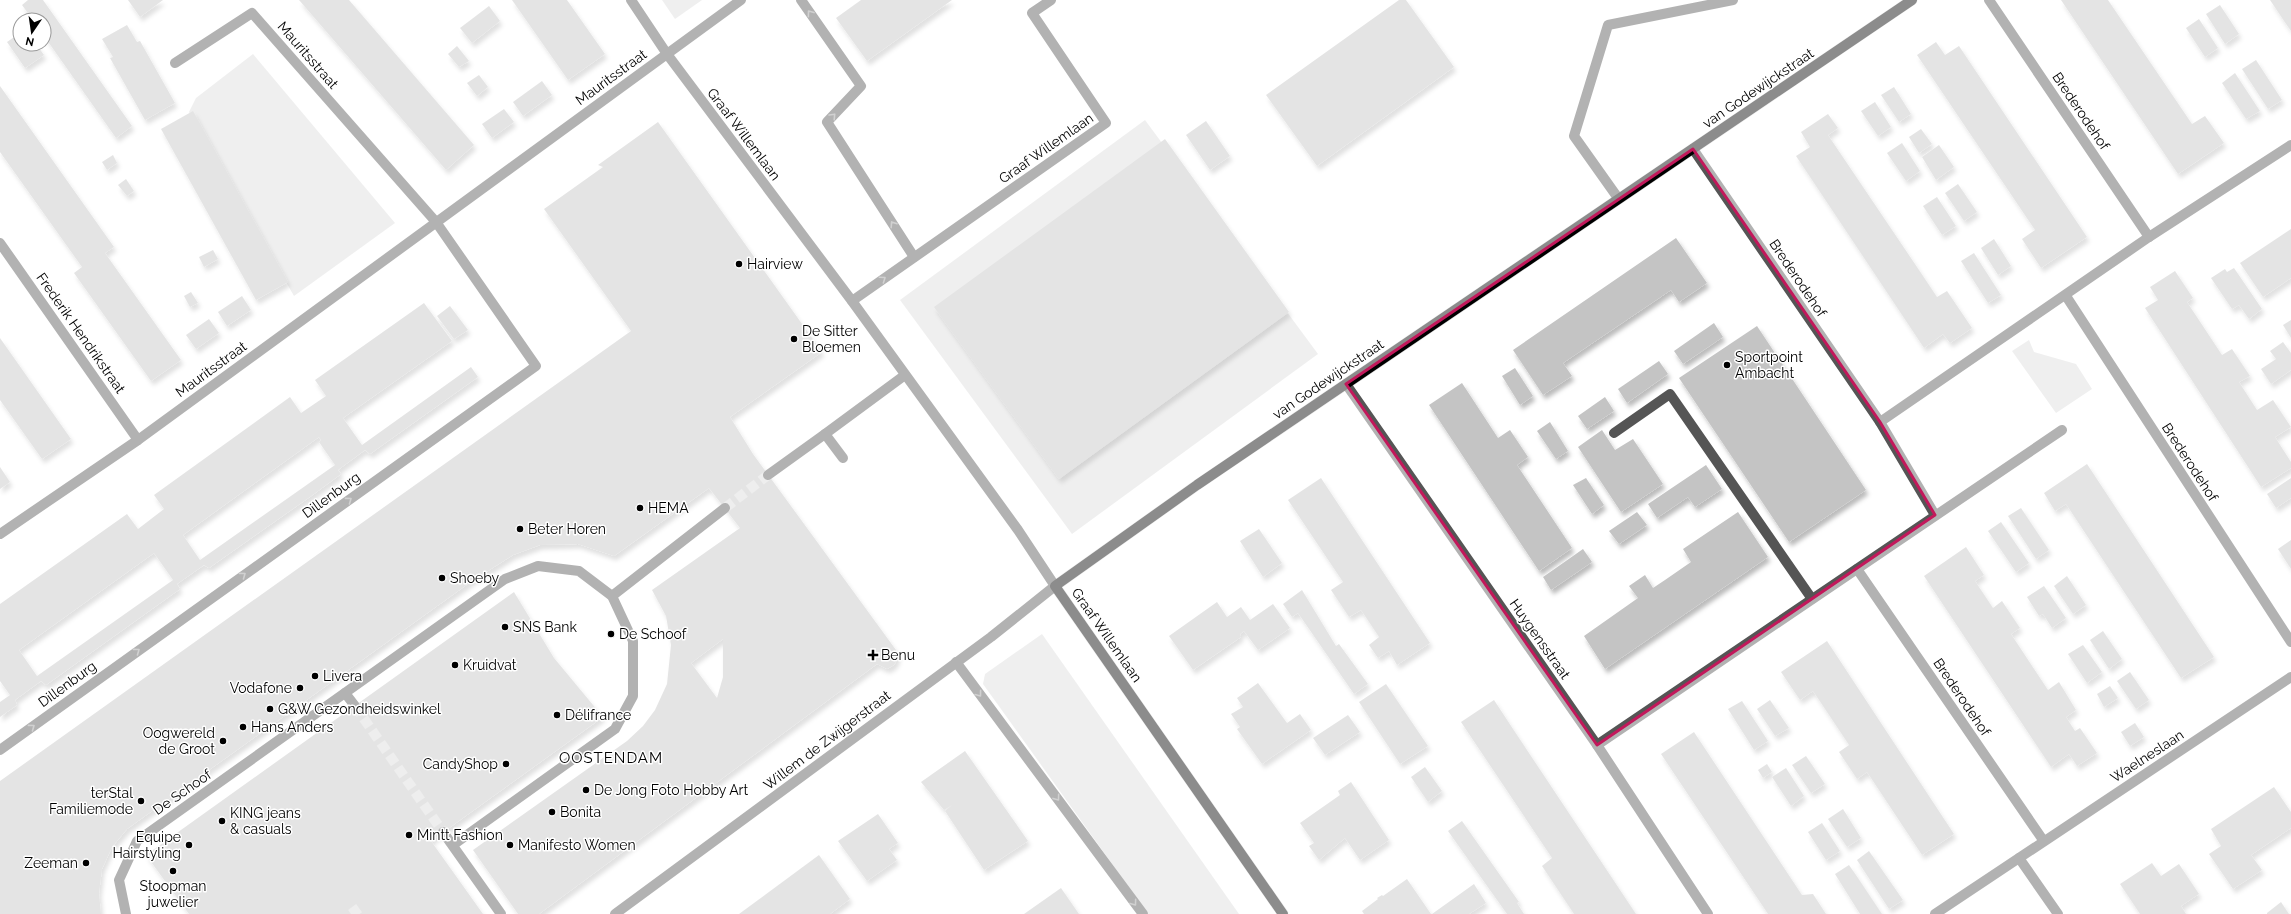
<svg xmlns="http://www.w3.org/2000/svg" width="2291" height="914" font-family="Raleway,sans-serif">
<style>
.green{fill:#dcdcdc}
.building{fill:#c4c4c4;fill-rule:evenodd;filter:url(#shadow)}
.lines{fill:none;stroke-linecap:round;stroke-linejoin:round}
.minor-tunnel{stroke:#d9d9d9;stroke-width:10;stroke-dasharray:10 5;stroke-linecap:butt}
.major-casing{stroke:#dbdbdb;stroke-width:11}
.minor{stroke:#555;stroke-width:10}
.major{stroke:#000;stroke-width:10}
.oneway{stroke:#999}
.marked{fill:none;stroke:#c2185b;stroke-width:3;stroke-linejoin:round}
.poi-dot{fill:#000;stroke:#fff;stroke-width:1.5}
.labels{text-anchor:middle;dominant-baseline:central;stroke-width:3;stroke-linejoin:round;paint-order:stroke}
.street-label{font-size:14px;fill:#000;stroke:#fff}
.poi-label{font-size:14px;fill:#000;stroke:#fff;text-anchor:start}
.neighbourhood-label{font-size:15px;letter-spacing:1px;fill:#000;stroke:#fff}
</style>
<defs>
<filter id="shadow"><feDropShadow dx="2.5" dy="4.5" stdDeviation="2" flood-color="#0004"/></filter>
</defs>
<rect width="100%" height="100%" fill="#fff"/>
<g class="green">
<polygon points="662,0 702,0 675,19"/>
<polygon points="253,54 395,223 294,296 189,112 196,98"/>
<polygon points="1145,120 1318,354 1072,534 900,300"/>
<polygon points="2029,340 2034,352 2076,364 2092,389 2056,413 2012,351"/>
<polygon points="1042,634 1239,914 1148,914 983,684 985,674"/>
</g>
<g class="building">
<polygon points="28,0 43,0 132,126 116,138 44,36 44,20 33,20 22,5"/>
<polygon points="128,0 163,0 140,17"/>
<polygon points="299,0 349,0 474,145 446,170"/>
<polygon points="512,0 567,0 605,54 568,80"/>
<polygon points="861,0 952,0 867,61 836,18"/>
<polygon points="1399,0 1406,0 1454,67 1317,166 1266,95"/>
<polygon points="2061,0 2108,0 2192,124 2205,116 2224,143 2178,174"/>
<polygon points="2270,0 2291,0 2291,31 2284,21"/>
<polygon points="2220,5 2239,34 2225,44 2206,14"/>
<polygon points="489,6 500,21 472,43 460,28"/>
<polygon points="2199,19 2218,48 2205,57 2186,28"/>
<polygon points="127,25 137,42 140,41 175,103 145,120 110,58 113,57 102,39"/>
<polygon points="20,33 20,44 36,44 44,55 25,68 7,42"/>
<polygon points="1936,42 1945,55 1959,46 2087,237 2041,268 2022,239 2035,230 1917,55"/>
<polygon points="457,46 469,61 459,67 448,54"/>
<polygon points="2256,60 2282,100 2268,109 2242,69"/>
<polygon points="2235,73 2260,111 2246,119 2222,83"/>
<polygon points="479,75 488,87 477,96 467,83"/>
<polygon points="542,81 552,95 523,116 513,102"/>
<polygon points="0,86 114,247 105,253 181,360 151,381 74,273 82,267 0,152"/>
<polygon points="1894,87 1911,114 1899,122 1881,95"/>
<polygon points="1875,102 1891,127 1878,136 1861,111"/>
<polygon points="504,109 514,122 492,138 482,124"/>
<polygon points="193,111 288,282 256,300 161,129"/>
<polygon points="1828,114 1838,128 1828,135 1919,270 1937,297 1947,291 1972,328 1950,343 1943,334 1924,348 1796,156 1810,147 1801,132"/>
<polygon points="1206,121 1230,156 1210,170 1186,135"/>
<path d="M658 122 822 352 730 417 753 454 896 650 898 658 894 665 887 669 877 664 539 914H518L473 850 627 741 643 726 655 710 667 684 671 645 666 616 652 590 740 528 709 488 614 556 578 544 540 545 513 555 472 581 127 829 112 847 102 869 99 893 101 914H0V781L631 331 544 209 603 167 598 165ZM723 639V677L717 698 691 663Z"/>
<polygon points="1921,129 1932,144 1919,153 1909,137"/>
<polygon points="1165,139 1289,312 1059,479 934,307"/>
<polygon points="1902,143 1920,171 1906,181 1887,153"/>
<polygon points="1939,145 1954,167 1936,180 1922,157"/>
<polygon points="113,155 117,163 107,170 102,162"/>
<polygon points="126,179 134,191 127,196 118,185"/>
<polygon points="1958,184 1977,212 1964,221 1945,193"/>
<polygon points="1937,197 1956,226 1942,235 1923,206"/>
<polygon points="2291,229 2291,278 2263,297 2240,263"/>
<polygon points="1676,238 1707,283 1679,302 1671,290 1563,363 1572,376 1543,395 1513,350"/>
<polygon points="1994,239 2011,266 1998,275 1981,248"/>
<polygon points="213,250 218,259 204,267 199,257"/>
<polygon points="1974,253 2001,295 1988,303 1961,261"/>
<polygon points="2234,268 2262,309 2249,319 2239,305 2232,309 2211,278 2225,269 2227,272"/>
<polygon points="2175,271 2193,298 2187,302 2222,355 2232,349 2250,376 2239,382 2257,410 2273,400 2291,427 2275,437 2291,462 2291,468 2261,487 2145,308 2158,300 2150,287"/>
<polygon points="191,292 198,303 190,307 184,296"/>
<polygon points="242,296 251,310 227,326 218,312"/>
<path d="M424 303 452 341 343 418 362 445 471 367 478 377 370 454 365 450 338 470 341 474 314 494 209 568 204 565 177 584 180 589 46 685 41 681 15 700 17 705 0 717V702L10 695 0 681V604L127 514 138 529 164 509 154 495 290 397 301 413 326 396 315 380ZM319 437 321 440 319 442 335 465 200 560 183 535ZM154 553 173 580 37 676 19 650Z"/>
<polygon points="450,306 468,330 454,339 437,316"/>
<polygon points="209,319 219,333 196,349 186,335"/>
<polygon points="2291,320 2291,338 2283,325"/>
<polygon points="1714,323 1723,337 1683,364 1674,351"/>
<polygon points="1757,326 1866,490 1789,542 1679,378"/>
<polygon points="0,338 71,439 42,459 0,400"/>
<polygon points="2283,342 2291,353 2291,370 2271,384 2261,369 2276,359 2270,351"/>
<polygon points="1659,361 1668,374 1627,403 1618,389"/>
<polygon points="1515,368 1533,396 1520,405 1502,376"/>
<polygon points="1462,383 1498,438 1510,430 1528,457 1517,465 1572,548 1539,571 1429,405"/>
<polygon points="1605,397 1614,411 1587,429 1578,416"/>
<polygon points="1550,422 1568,451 1556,459 1537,431"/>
<polygon points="1602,430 1615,450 1633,439 1663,484 1621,512 1578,447"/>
<polygon points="2087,464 2214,657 2181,678 2066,504 2055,511 2044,493"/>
<polygon points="1706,465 1722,489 1695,507 1688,497 1657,518 1648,504"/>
<polygon points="0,467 10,482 0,489"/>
<polygon points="1321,478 1430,643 1397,665 1389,651 1378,658 1369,645 1379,637 1361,610 1349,617 1331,590 1343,582 1288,500"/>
<polygon points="1586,478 1604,505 1592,514 1573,485"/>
<polygon points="2291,478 2291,498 2276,508 2267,494"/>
<polygon points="2021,508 2049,550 2036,559 2008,516"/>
<polygon points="1637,512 1647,525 1619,544 1609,531"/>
<polygon points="1738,512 1768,557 1605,669 1584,636 1638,598 1629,586 1645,575 1653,588 1665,580 1691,562 1683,549"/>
<polygon points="2001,522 2029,563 2016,572 1988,531"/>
<polygon points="1259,529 1282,563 1263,577 1240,541"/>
<polygon points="2291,540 2291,569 2278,549"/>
<polygon points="1966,547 1984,575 1975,581 1993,608 2002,601 2020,628 2011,634 2048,690 2059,682 2076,710 2066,717 2075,731 2080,728 2097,753 2077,766 2069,754 2051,767 1924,576"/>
<polygon points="1583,549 1592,562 1551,590 1543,577"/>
<polygon points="2067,576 2086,605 2073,614 2054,586"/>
<polygon points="2044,586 2066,618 2052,628 2043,614 2039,616 2027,597"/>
<polygon points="1302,590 1336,646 1339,644 1368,684 1354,694 1298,613 1292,617 1283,604"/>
<polygon points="514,592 554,658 603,717 431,841 483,914 189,914 146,855"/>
<polygon points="1217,602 1227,617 1241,607 1250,620 1273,604 1290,628 1258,650 1244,631 1240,634 1241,637 1193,670 1169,636"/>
<polygon points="2103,631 2122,659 2109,669 2090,640"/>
<polygon points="1827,641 1954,834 1922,855 1867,772 1857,779 1839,752 1849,745 1813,691 1800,700 1781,672"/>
<polygon points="2083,645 2102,672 2087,683 2068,654"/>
<polygon points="2130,672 2149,700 2136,709 2117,681"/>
<polygon points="1258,683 1287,723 1300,714 1311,730 1262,764 1237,729 1240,727 1231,714 1243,707 1237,698"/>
<polygon points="1386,684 1428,746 1400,764 1359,702"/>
<polygon points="2110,686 2118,698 2104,707 2097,694"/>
<polygon points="1494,700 1513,729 1636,914 1574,914 1542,866 1552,858 1461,722"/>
<polygon points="1770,700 1789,728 1775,736 1757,709"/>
<polygon points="1742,701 1768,741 1754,750 1728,709"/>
<polygon points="1348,715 1360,732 1325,755 1313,738"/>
<polygon points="2135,723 2144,737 2130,746 2121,732"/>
<polygon points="1694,732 1802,895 1813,894 1826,914 1768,914 1661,754"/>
<polygon points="965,751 1028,841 984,870 945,811 952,805 944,810 921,782"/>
<polygon points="1806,756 1825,784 1811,793 1792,765"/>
<polygon points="1767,764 1772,772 1763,778 1758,770"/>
<polygon points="1425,767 1442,791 1428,802 1411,777"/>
<polygon points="1786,768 1804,796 1791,806 1772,777"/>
<polygon points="1351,782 1389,840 1360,860 1345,838 1319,860 1309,846 1314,843 1300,823 1340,795 1338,791"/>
<polygon points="2274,787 2291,812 2291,828 2251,855 2262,870 2233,889 2209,854 2221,846 2211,829"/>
<polygon points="1843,809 1861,838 1847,847 1828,819"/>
<polygon points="878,814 898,843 889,849 897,860 867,881 838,841"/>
<polygon points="1462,821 1519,902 1517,903 1524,914 1507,914 1448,831"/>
<polygon points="1822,823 1840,851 1826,860 1808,832"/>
<polygon points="1869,851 1903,900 1889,909 1857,860"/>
<polygon points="819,855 850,899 830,914 739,914"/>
<polygon points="2152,863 2161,876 2179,864 2199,894 2181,906 2186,914 2140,914 2120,884"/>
<polygon points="1849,865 1858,878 1882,914 1860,914 1835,874"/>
<polygon points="1407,879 1431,914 1364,914 1362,911 1378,899 1377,898 1382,895 1383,896"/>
<polygon points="1474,884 1486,903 1469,914 1432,914"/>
<polygon points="1061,888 1079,914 1024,914"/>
<polygon points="2281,902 2289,914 2267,914 2267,913"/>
</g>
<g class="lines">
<g class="minor-tunnel">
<polyline points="725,508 768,475"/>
<polyline points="355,706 443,832"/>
<polyline points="351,914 362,906"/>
</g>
<defs>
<polyline id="major" points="1283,914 1055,586 1197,485 1912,0"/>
</defs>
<use href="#major" class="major-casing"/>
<g class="minor">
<polyline points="801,0 861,86 827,122 914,257"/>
<polyline points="1989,0 2149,237"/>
<polyline points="1693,149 1880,422 1935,515"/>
<polyline points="1618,198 1574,136 1608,25 1733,0"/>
<polyline points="0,243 138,440"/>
<polyline points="2066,296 2291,642"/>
<polyline points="852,301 1106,123 1032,13 1051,0"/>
<polyline points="1346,384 1597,745 1708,914"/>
<polyline points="1880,422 2149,237 2291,145"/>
<polyline points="1614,433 1670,394 1812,599"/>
<polyline points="843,458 825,434 905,375"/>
<polyline points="768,475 825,434"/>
<polyline points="0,534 138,440 741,0"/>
<polyline points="1857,569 2043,840"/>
<polyline points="612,596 725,508"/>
<polyline points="956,662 1143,914"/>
<polyline points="345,693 355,706"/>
<polyline points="1597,745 2062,430"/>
<polyline points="0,750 536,366 436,222 252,13 175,63"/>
<polyline points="443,832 501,914"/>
<polyline points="2019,858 2058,914"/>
<polyline points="126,914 119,880 137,841 505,579 538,566 579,571 612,596 633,641 633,696 615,729 453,845"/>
<polyline points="615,914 991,637 1055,586 1018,530 852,301 667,54 631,0"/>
<polyline points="1935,914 2291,677"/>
</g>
<use href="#major" class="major"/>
</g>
<defs><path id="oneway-chevron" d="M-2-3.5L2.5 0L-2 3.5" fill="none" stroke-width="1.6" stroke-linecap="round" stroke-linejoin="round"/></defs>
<g class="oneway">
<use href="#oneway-chevron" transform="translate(810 13) rotate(-126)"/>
<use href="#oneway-chevron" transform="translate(833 116) rotate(-47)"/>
<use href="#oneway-chevron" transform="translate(893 224) rotate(-123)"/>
<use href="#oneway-chevron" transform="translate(883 279) rotate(-35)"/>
<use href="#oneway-chevron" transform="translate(349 500) rotate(-36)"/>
<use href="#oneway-chevron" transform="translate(243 575) rotate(-36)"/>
<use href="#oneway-chevron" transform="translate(137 651) rotate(-36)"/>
<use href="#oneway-chevron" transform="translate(979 694) rotate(53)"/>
<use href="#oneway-chevron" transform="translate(32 727) rotate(-36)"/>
<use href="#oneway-chevron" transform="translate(1057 798) rotate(54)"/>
<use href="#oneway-chevron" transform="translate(1134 903) rotate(54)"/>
</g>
<path d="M0 0H2291V914H0ZM1693 149 1880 422 1935 515 1597 745 1346 384Z" fill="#fff" fill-opacity=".55" fill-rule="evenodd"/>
<path class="marked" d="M1693 149 1880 422 1935 515 1597 745 1346 384Z"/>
<g class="poi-dot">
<circle cx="739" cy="264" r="4"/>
<circle cx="794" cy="339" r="4"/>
<circle cx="1727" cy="365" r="4"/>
<circle cx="640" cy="508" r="4"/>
<circle cx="520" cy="529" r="4"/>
<circle cx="442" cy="578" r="4"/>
<circle cx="505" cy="627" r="4"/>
<circle cx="611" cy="634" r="4"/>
<path d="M871 649h4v4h4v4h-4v4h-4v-4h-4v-4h4z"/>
<circle cx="455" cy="665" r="4"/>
<circle cx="315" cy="676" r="4"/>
<circle cx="300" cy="688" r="4"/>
<circle cx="270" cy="709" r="4"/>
<circle cx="557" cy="715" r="4"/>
<circle cx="243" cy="727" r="4"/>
<circle cx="223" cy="741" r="4"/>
<circle cx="506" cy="764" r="4"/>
<circle cx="586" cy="790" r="4"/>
<circle cx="141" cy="801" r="4"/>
<circle cx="552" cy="812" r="4"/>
<circle cx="222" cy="821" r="4"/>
<circle cx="409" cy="835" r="4"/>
<circle cx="189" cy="845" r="4"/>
<circle cx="510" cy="845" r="4"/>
<circle cx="86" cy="863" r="4"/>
<circle cx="173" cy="871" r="4"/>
</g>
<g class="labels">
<g class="street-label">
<text transform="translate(308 55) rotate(49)">Mauritsstraat</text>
<text transform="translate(611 77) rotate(-36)">Mauritsstraat</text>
<text transform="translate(1758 88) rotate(-34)">van Godewijckstraat</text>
<text transform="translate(2081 111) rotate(56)">Brederodehof</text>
<text transform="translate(744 134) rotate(53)">Graaf Willemlaan</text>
<text transform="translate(1046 148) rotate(-35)">Graaf Willemlaan</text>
<text transform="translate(1798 278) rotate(56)">Brederodehof</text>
<text transform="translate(81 333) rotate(55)">Frederik Hendrikstraat</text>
<text transform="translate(211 369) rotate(-36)">Mauritsstraat</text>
<text transform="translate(1328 379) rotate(-34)">van Godewijckstraat</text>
<text transform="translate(2190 462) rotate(57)">Brederodehof</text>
<text transform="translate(331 495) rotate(-36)">Dillenburg</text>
<text transform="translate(1107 635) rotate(55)">Graaf Willemlaan</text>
<text transform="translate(1540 639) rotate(55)">Huygensstraat</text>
<text transform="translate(67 684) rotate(-36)">Dillenburg</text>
<text transform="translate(1962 697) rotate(56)">Brederodehof</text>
<text transform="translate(827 740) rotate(-37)">Willem de Zwijgerstraat</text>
<text transform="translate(2147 756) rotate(-33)">Waelneslaan</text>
<text transform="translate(182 792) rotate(-35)">De Schoof</text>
</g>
<g class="poi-label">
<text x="747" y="264">Hairview</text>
<text x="802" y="331">De Sitter<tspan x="802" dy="16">Bloemen</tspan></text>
<text x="1735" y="357">Sportpoint<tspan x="1735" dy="16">Ambacht</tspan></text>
<text x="648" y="508">HEMA</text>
<text x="528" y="529">Beter Horen</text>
<text x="450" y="578">Shoeby</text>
<text x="513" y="627">SNS Bank</text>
<text x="619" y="634">De Schoof</text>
<text x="881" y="655">Benu</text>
<text x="463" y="665">Kruidvat</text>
<text x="323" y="676">Livera</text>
<text x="292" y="688" text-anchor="end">Vodafone</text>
<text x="278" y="709">G&amp;W Gezondheidswinkel</text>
<text x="565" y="715">Délifrance</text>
<text x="251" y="727">Hans Anders</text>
<text x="215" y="733" text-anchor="end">Oogwereld<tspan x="215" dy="16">de Groot</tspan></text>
<text x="498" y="764" text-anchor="end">CandyShop</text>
<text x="594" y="790">De Jong Foto Hobby Art</text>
<text x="133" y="793" text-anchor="end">terStal<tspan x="133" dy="16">Familiemode</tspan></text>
<text x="560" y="812">Bonita</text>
<text x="230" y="813">KING jeans<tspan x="230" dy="16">&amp; casuals</tspan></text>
<text x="417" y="835">Mintt Fashion</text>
<text x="181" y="837" text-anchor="end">Equipe<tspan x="181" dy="16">Hairstyling</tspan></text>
<text x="518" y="845">Manifesto Women</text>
<text x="78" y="863" text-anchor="end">Zeeman</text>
<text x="173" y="886" text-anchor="middle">Stoopman<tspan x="173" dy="16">juwelier</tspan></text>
</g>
<g class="neighbourhood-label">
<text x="611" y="758">OOSTENDAM</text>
</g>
</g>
<g transform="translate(32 32) rotate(193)"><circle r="19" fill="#ffffff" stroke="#999999"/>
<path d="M0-3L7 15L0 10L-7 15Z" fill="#000000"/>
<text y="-6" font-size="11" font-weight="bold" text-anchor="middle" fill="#000000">N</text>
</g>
</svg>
